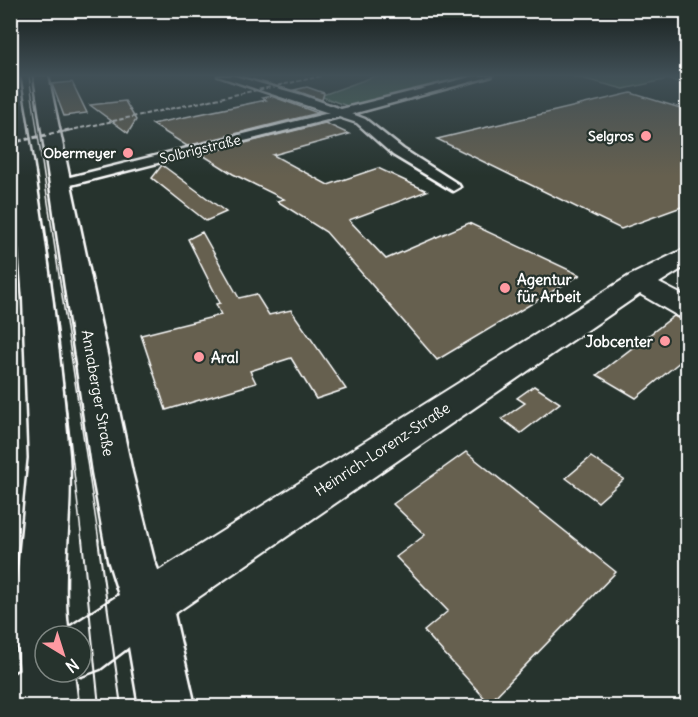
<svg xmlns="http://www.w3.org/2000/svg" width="698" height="717" font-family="Delius,sans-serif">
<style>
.green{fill:#4e6e57;stroke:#a6b6ab;stroke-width:1.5}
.building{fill:#66604f;stroke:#fff;stroke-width:1.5}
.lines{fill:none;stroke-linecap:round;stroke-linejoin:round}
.street-casing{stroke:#fff;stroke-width:5}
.secondary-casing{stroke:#fff;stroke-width:4}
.primary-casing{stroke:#fff;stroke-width:5}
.street{fill:#26332d;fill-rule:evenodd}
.secondary{fill:#26332d;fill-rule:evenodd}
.primary{fill:#26332d;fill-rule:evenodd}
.tram-far1{stroke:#fff;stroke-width:1.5}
.tram{stroke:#fff;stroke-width:2}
.rail-far1{stroke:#fff;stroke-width:2;stroke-dasharray:4.5 2;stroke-linecap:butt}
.rail{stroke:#fff;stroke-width:3;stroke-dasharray:5 3;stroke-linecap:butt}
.poi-dot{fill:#ff9aa2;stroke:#26332d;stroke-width:2}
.labels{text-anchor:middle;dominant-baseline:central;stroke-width:4.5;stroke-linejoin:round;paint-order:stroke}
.far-poi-label{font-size:14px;font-weight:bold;fill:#fff;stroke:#26332d;text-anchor:end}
.far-street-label{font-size:14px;fill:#fff;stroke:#26332d}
.poi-label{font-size:15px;font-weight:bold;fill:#fff;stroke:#26332d;text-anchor:start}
.street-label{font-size:15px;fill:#fff;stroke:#26332d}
</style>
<rect width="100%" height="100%" fill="#26332d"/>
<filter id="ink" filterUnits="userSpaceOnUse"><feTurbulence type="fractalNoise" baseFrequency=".0167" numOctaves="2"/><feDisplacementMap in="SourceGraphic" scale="12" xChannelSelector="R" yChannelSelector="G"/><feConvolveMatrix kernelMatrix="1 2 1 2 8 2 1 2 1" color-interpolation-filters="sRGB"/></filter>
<g filter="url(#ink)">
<g class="green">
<polygon points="375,76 479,76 360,104 347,106 320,96"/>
<polygon points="573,76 687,76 687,85 668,79 624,89"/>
</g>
<g class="building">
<polygon points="72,82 87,113 64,116 52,84"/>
<polygon points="307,87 324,93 322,100 294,90"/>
<polygon points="631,93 687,110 687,205 621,229 437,139"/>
<polygon points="271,96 318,113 187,146 152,124 266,100 262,98"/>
<polygon points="125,101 136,120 128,133 90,105"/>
<polygon points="325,123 349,134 273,155 328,185 378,168 427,191 349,220 386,259 469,223 580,275 437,360 326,232 277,201 284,199 233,174 201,154"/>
<polygon points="162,165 226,212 206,221 152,178"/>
<polygon points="202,232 239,298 256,294 269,315 291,310 346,389 316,399 291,358 250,371 256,383 166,410 141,335 221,315 216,304 220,303 188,239"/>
<polygon points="674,316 687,323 687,356 636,398 597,375"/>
<polygon points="534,386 560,403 521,433 502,419 525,403 517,398"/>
<polygon points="466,452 616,572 489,703 424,631 448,611 396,557 425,535 393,504"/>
<polygon points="591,457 624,479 598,502 566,478"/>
</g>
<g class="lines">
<defs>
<g id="street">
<polygon points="218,76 234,76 302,95 341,109 475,76 492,76 352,114 365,119 403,149 458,184 460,187 453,191 393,155 357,123 339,117 59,188 52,184 54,181 329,113"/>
<polygon points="45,656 45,672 63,672 58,687 32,706 10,706 10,676"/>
</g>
<polygon id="secondary" points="688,247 688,265 659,283 688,298 688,318 678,316 640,294 164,621 147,628 130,621 123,605 130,589 629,276"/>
<path id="primary" d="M10 76H19C41 202 58 328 69 455 73 513 61 570 68 628L119 595 108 560 92 472 34 76H48L132 472 154 560 172 605 195 706H139L129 647 100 669 81 676 74 673 78 706H22L15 601 29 458 23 299 10 128ZM45 636H81V672H45Z"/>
</defs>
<use href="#street" class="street-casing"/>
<use href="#secondary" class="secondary-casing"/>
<use href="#primary" class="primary-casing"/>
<use href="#street" class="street"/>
<use href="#secondary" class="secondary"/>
<use href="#primary" class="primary"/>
<g class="tram-far1">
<polyline points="29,76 99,541"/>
<polyline points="45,225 82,541"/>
</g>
<g class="tram">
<polyline points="82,539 99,706"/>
<polyline points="98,539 121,706"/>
</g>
<polyline class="rail-far1" points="62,132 322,76"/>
<polyline class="rail" points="10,143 69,130"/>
</g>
</g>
<linearGradient id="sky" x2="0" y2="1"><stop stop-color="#151c19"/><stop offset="0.43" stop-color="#415057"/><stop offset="1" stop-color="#415057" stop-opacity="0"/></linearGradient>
<rect width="698" height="176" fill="url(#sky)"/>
<g class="poi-dot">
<circle cx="646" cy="136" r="6"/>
<circle cx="128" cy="153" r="6"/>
<circle cx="505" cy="288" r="6"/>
<circle cx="665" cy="341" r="6"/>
<circle cx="199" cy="357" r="6"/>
</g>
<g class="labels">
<g class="far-poi-label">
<text x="634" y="136">Selgros</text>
<text x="116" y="153">Obermeyer</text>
</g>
<g class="far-street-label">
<text transform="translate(200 149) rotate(-14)">Solbrigstraße</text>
</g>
<g class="poi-label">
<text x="517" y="279">Agentur<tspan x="517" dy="17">für Arbeit</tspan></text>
<text x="653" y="341" text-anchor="end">Jobcenter</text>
<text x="211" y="357">Aral</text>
</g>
<g class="street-label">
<text transform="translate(98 393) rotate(80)">Annaberger Straße</text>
<text transform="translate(382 449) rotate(-33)">Heinrich-Lorenz-Straße</text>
</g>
</g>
<rect width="698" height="717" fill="none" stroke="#26332d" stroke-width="36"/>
<rect x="18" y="18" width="662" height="681" fill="none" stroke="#fff" stroke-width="2" filter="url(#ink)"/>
<g transform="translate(63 654) rotate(142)"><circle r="28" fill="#26332d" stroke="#7d8581" stroke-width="1.5"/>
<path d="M0-4.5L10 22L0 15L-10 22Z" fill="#ff9aa2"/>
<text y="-9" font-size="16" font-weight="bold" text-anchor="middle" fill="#ffffff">N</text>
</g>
</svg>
